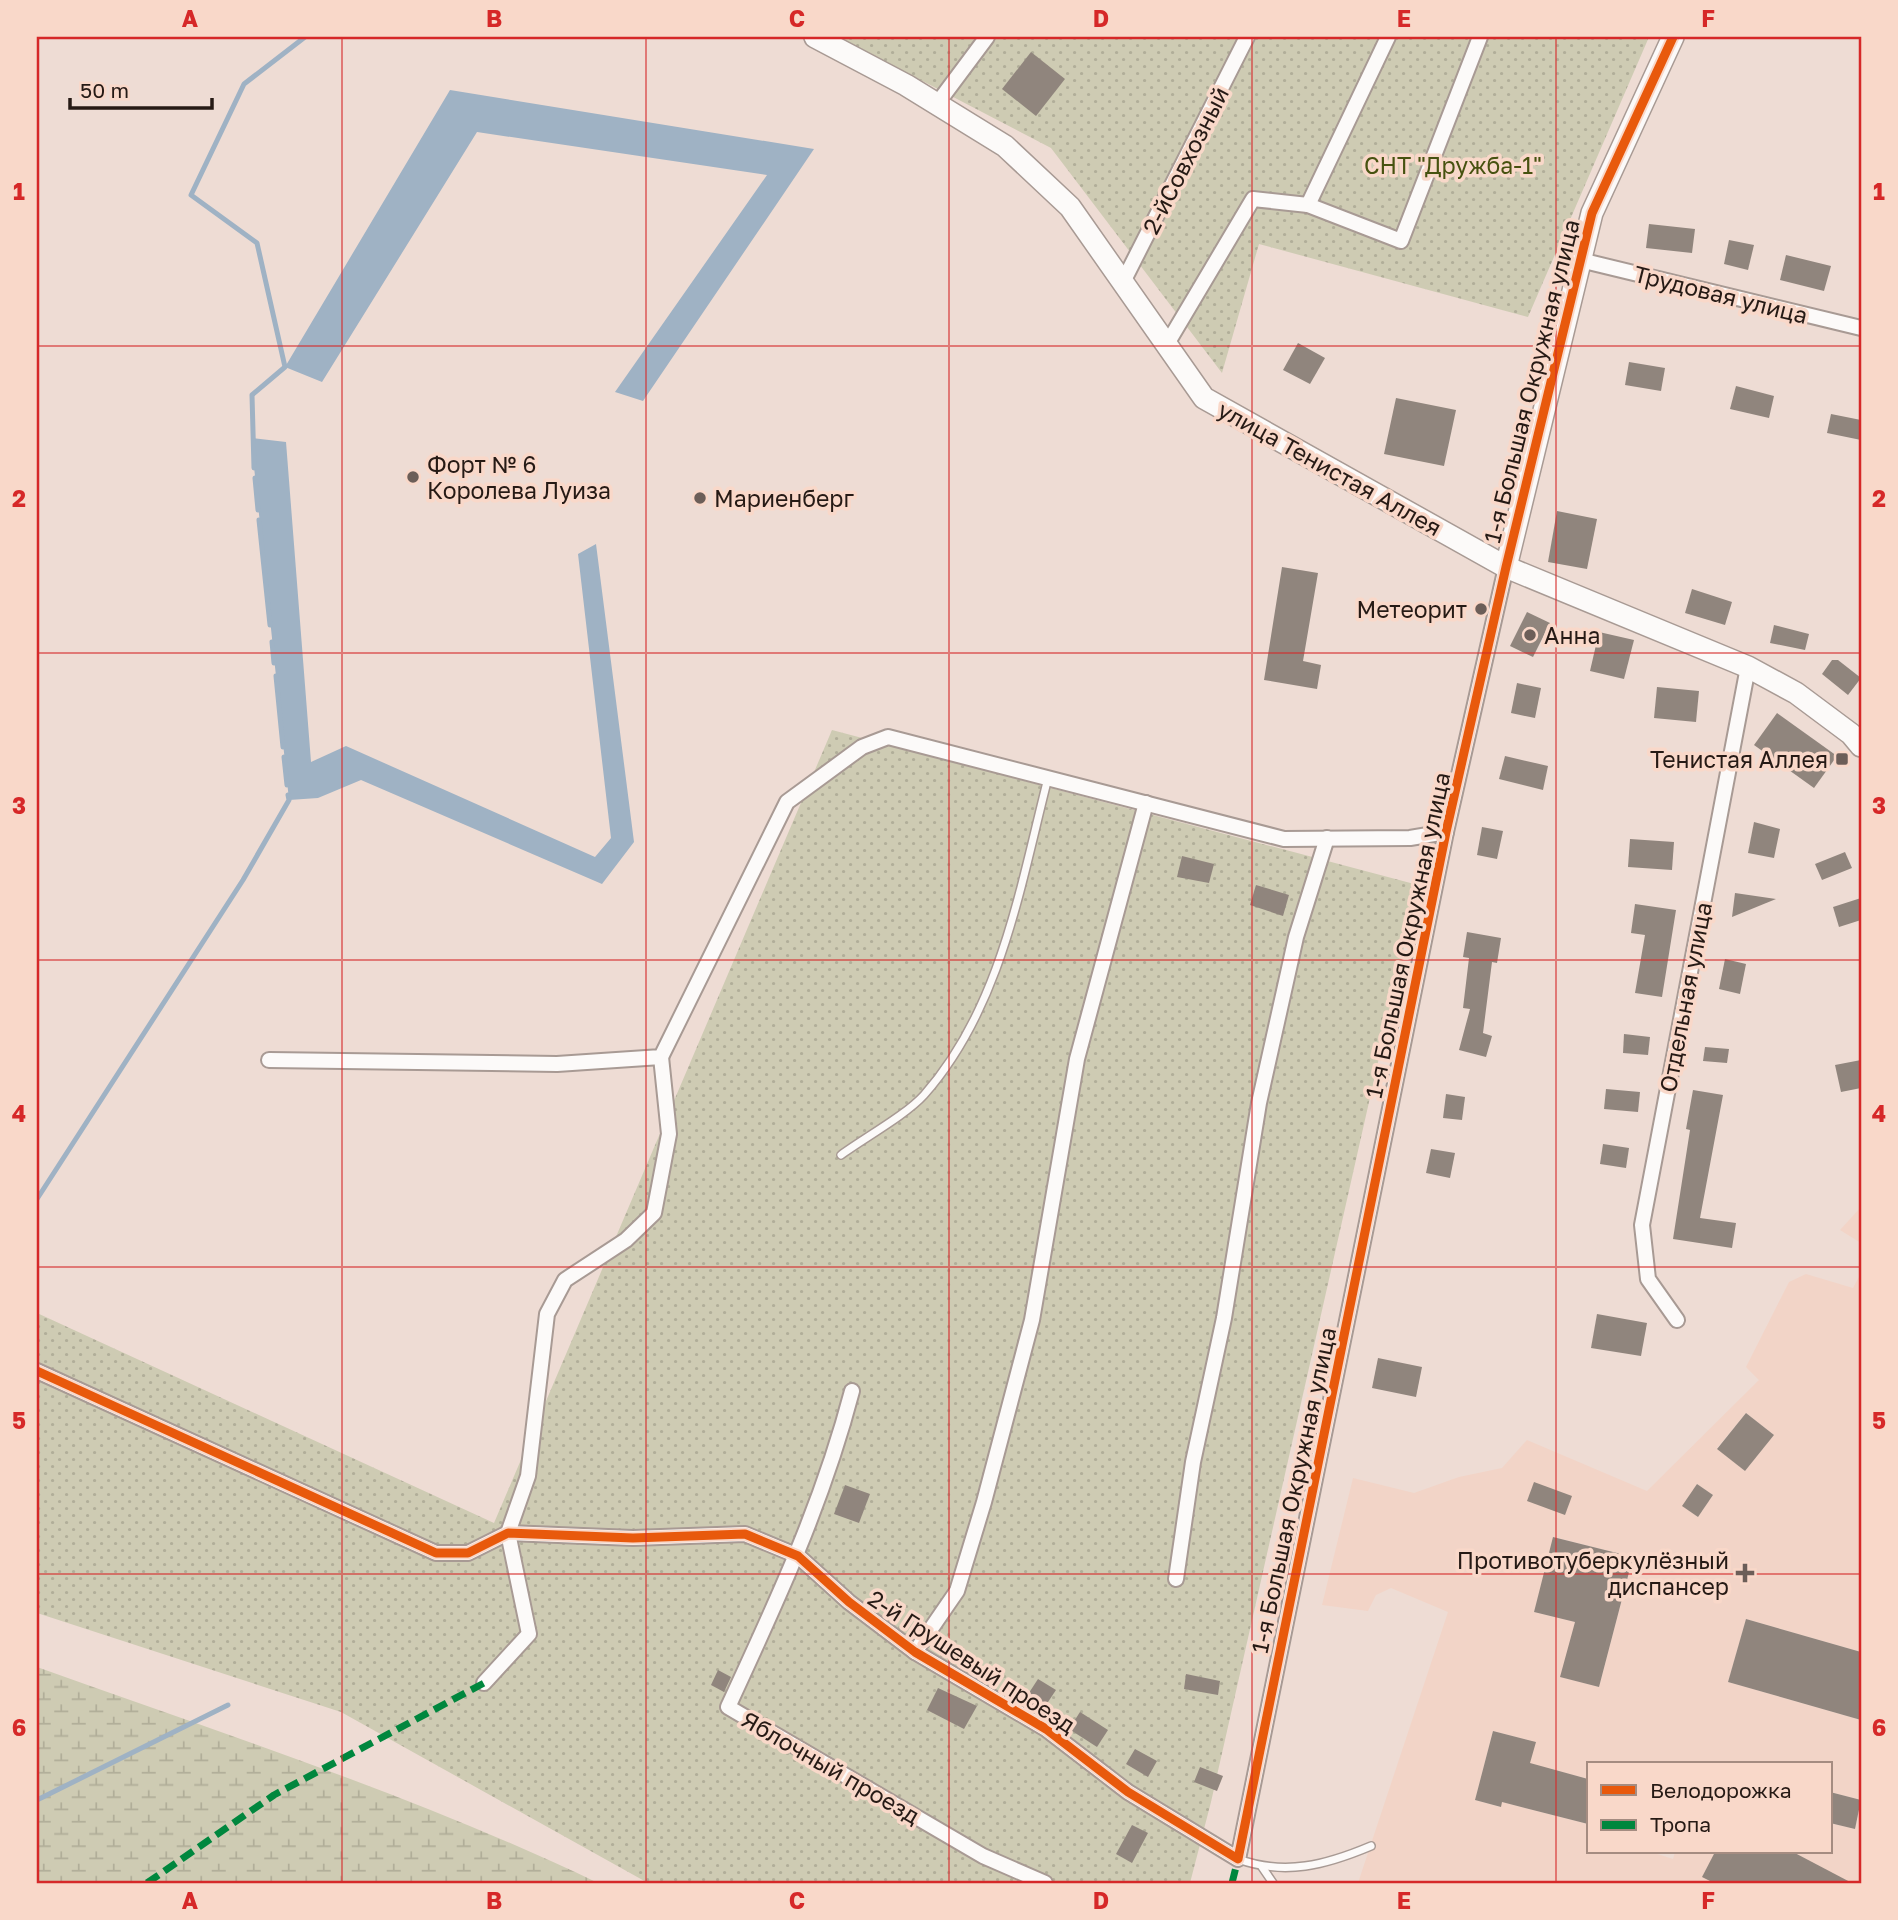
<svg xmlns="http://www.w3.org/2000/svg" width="1898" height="1920" font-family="'Golos Text',sans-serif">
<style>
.built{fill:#f2d4c7;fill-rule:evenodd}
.wetland{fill:url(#wetland-marsh)}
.garden{fill:url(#garden-dots)}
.water{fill:#9fb2c4}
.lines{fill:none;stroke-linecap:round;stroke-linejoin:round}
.stream{stroke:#9fb2c4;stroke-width:5}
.building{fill:#90857d}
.lane-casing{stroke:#a89a94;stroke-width:10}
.street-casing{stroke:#a89a94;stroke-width:18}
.secondary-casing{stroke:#a89a94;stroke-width:24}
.lane{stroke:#fcfaf9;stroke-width:7}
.street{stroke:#fcfaf9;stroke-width:14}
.secondary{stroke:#fcfaf9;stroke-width:21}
.quiet{stroke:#00873e;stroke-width:7;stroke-dasharray:14 7;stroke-linecap:butt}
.cycleway-casing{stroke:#f9d8c9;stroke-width:13}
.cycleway{stroke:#e8590c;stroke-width:9}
.grid{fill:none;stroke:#d62828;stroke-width:2;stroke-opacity:0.55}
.poi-dot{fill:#6c5e58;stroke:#f9d8c9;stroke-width:2.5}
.labels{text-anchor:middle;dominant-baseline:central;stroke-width:7;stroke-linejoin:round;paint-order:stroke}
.street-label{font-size:23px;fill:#261a15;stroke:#f9d8c9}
.park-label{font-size:23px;fill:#475210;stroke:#f9d8c9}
.poi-label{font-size:23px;fill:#261a15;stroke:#f9d8c9;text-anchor:start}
.neatline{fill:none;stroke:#d62828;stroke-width:2.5}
.grid-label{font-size:23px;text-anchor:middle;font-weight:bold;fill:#d62828}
</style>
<defs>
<pattern id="wetland-marsh" width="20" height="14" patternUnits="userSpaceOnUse" patternTransform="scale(1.75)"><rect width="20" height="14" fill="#cecbb3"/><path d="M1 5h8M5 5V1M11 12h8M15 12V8" fill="none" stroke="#b1ae99"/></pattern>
<pattern id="garden-dots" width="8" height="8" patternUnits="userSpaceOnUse" patternTransform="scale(1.75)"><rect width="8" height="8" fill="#cecbb3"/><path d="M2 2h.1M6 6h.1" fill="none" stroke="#b1ae99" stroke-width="1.8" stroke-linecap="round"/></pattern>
</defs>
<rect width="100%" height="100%" fill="#eedcd4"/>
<g class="built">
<polygon points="1861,1207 1861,1243 1840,1230"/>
<path d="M1861 1273V1652L1746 1619 1728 1682 1861 1720V1800L1830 1792V1764H1588V1779L1554 1770 1526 1778 1535 1742 1493 1731 1475 1800 1500 1807 1502 1802 1588 1824V1852H1651L1673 1859 1675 1852H1830V1823L1855 1829 1861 1804V1883H1358L1448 1612 1391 1588 1376 1595 1368 1611 1322 1605 1353 1478 1414 1493 1459 1477 1502 1468 1527 1440 1647 1491 1759 1380 1746 1367 1789 1282 1806 1274 1853 1288ZM1746 1413 1774 1435 1745 1471 1717 1448ZM1697 1484 1713 1495 1698 1517 1683 1506ZM1554 1537 1633 1557 1599 1687 1561 1677 1575 1622 1534 1612Z"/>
</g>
<path class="wetland" d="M37 1667C226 1735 417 1796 598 1883H37Z"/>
<g class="garden">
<polygon points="838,37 1649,37 1528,317 1259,244 1222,373 1051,148"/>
<polygon points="832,730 1418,885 1211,1802 1190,1883 648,1883 341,1712 37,1613 37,1313 494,1523"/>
</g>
<g class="water">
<polygon points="450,90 814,149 643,401 615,392 767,175 477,132 322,382 285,367"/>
<polygon points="251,438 286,442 311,762 346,746 595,857 611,838 578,554 596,544 634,842 602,884 361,780 318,798 289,800"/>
</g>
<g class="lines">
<g class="stream">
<polyline points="254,468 252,395 285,367 257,243 191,195 244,84 305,37"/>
<polyline points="255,478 258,510"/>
<polyline points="259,520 270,625"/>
<polyline points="272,642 274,663"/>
<polyline points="276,676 283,747"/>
<polyline points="284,757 287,785"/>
<polyline points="37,1199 243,880 289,800 288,795"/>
<polyline points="37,1800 228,1705"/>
</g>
</g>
<g class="building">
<polygon points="1031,52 1065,79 1036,116 1002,89"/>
<polygon points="1649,224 1695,229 1692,253 1646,248"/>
<polygon points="1729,240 1754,245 1748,270 1724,264"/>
<polygon points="1786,255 1831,266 1824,291 1780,280"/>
<polygon points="1298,343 1325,358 1310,384 1283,370"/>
<polygon points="1629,362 1665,368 1661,391 1625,385"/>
<polygon points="1736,386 1774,396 1769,418 1730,409"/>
<polygon points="1396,398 1456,410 1444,466 1384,454"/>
<polygon points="1831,414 1861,420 1861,440 1827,433"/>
<polygon points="1557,511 1597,519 1587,569 1548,562"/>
<polygon points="1282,567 1318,573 1303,661 1321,665 1317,689 1264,680"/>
<polygon points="1692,589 1732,602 1725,625 1685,613"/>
<polygon points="1527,612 1550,623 1533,657 1510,646"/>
<polygon points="1774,625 1809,634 1805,650 1770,643"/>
<polygon points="1599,632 1634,640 1624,679 1590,671"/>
<polygon points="1832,660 1838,660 1861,678 1848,695 1822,674"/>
<polygon points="1517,683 1541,688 1535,718 1511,713"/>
<polygon points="1657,687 1699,691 1696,722 1654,718"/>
<polygon points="1777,713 1837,756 1814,788 1754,745"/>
<polygon points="1505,756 1548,766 1543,790 1499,779"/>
<polygon points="1754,822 1780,829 1774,858 1748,853"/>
<polygon points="1482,827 1503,831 1497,859 1477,855"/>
<polygon points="1630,839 1674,842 1672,870 1628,867"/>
<polygon points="1845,852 1852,868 1822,880 1815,864"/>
<polygon points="1182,856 1214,864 1209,883 1177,877"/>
<polygon points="1256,885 1289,895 1283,916 1250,905"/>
<polygon points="1735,893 1776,899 1732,917"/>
<polygon points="1861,898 1861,920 1839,927 1833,907"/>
<polygon points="1635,904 1676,910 1662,997 1635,993 1645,935 1631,933"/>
<polygon points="1467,932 1501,938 1497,963 1492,962 1483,1033 1492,1036 1486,1057 1459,1050 1470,1009 1463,1008 1469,958 1463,957"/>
<polygon points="1725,959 1746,964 1740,994 1719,989"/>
<polygon points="1624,1034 1650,1037 1648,1055 1623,1053"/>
<polygon points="1705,1047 1729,1049 1727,1063 1703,1061"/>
<polygon points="1861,1060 1861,1088 1841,1092 1835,1065"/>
<polygon points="1606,1089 1640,1092 1638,1112 1604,1109"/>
<polygon points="1693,1090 1723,1095 1700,1218 1736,1223 1732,1248 1673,1239 1690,1130 1686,1129"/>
<polygon points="1446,1094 1465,1097 1462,1120 1443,1118"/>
<polygon points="1603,1144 1629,1148 1626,1168 1600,1164"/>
<polygon points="1431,1149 1455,1153 1450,1178 1426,1173"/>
<polygon points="1597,1314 1647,1323 1641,1356 1591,1348"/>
<polygon points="1378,1358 1422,1367 1416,1397 1372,1388"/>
<polygon points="1746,1413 1774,1435 1745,1471 1717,1449"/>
<polygon points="1534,1482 1572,1496 1565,1515 1527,1501"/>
<polygon points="1697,1484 1713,1495 1698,1517 1682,1506"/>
<polygon points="845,1485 870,1494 859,1523 834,1514"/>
<polygon points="1553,1537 1633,1557 1599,1687 1560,1677 1575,1622 1534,1612"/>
<polygon points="1746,1619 1861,1652 1861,1720 1728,1682"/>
<polygon points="718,1670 731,1677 724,1692 711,1685"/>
<polygon points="1186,1674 1220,1681 1218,1695 1184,1689"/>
<polygon points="1038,1679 1056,1690 1040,1714 1023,1702"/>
<polygon points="938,1688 977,1706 964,1729 927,1710"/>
<polygon points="1080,1712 1108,1730 1097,1747 1069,1729"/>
<polygon points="1493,1731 1536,1742 1530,1763 1588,1779 1588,1824 1502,1802 1501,1807 1475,1800"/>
<polygon points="1135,1749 1157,1761 1148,1777 1126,1764"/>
<polygon points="1200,1767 1223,1776 1217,1791 1194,1782"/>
<polygon points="1830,1792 1861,1800 1855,1829 1830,1823"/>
<polygon points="1132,1825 1148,1833 1132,1863 1116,1854"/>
<polygon points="1715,1852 1793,1852 1852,1883 1714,1883 1702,1877"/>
</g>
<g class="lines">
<defs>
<g id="lane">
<path d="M841 1155C864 1138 906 1115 924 1095 1001 1008 1020 887 1048 778"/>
<path d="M1238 1859C1285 1876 1326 1865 1371 1846"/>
<polyline points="1262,1867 1273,1883"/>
</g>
<g id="street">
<polyline points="937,104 987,37"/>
<polyline points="1308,205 1388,37"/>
<polyline points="1580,260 1861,328"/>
<polyline points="1123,282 1247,37"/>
<polyline points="1167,344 1253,199 1308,205 1401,241 1480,37"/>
<polyline points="269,1060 557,1064 661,1057 787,802 862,747 888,737 1284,839 1410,838 1446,832"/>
<polyline points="1677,1320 1648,1279 1642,1225 1748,667"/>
<polyline points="37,1371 436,1553 468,1553 508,1533 633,1538 745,1534 798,1556 849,1602 915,1652 1046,1729 1128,1792 1238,1859 1446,832 1506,567"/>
<path d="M852 1391C822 1505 777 1601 728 1707L983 1856 1045 1883"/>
<polyline points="1176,1579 1193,1462 1224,1318 1259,1103 1296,937 1327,838"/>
<polyline points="915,1652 957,1591 984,1502 1032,1320 1077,1059 1146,803"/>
<polyline points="484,1683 529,1634 508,1533 528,1476 547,1314 565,1280 626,1240 654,1213 669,1134 661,1057"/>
</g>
<g id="secondary">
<polyline points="815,37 906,85 1005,146 1070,207 1204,398 1506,567 1748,667 1796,693 1851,734 1861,746"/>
<polyline points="1506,567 1592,213 1673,37"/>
</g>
</defs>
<use href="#lane" class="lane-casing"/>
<use href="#street" class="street-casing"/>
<use href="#secondary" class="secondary-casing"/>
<use href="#lane" class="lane"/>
<use href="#street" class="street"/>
<use href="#secondary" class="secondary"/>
<g class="quiet">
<polyline points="147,1883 274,1795 484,1683"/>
<polyline points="1232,1883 1238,1859"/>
</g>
<defs>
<polyline id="cycleway" points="37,1371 436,1553 468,1553 508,1533 633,1538 745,1534 798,1556 849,1602 915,1652 1046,1729 1128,1792 1238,1859 1446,832 1506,567 1592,213 1673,37"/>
</defs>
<use href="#cycleway" class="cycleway-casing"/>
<use href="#cycleway" class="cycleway"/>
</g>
<path class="grid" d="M342 37V1883M646 37V1883M949 37V1883M1252 37V1883M1556 37V1883M37 346H1861M37 653H1861M37 960H1861M37 1267H1861M37 1574H1861"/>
<g class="poi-dot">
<circle cx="413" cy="477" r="7"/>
<circle cx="700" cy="498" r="7"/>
<circle cx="1481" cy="609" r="7"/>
<circle cx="1530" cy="635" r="7"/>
<rect x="1835" y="752" width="14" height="14" rx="3.5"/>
<path d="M1741.5 1562.5h7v7h7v7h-7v7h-7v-7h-7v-7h7z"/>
</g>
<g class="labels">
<g class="street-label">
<text transform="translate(1185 160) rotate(-63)">2-йСовхозный</text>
<text transform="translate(1721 294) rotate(14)">Трудовая улица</text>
<text transform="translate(1531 381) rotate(-76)">1-я Большая Окружная улица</text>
<text transform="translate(1330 468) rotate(29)">улица Тенистая Аллея</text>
<text transform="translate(1407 935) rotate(-78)">1-я Большая Окружная улица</text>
<text transform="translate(1685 997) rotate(-79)">Отдельная улица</text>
<text transform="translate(1293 1490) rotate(-78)">1-я Большая Окружная улица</text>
<text transform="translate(972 1661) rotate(33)">2-й Грушевый проезд</text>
<text transform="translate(831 1767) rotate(30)">Яблочный проезд</text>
</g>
<g class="park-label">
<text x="1453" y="165">СНТ "Дружба-1"</text>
</g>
<g class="poi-label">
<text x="427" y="464">Форт № 6<tspan x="427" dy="26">Королева Луиза</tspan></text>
<text x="714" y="498">Мариенберг</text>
<text x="1467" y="609" text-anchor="end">Метеорит</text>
<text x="1544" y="635">Анна</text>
<text x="1828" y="759" text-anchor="end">Тенистая Аллея</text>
<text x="1729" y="1560" text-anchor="end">Противотуберкулёзный<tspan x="1729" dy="26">диспансер</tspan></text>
</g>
</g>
<rect width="1898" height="1920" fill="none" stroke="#f9d8c9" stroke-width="77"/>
<rect x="1587" y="1762" width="245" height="91" fill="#f9d8c9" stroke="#a58c81" stroke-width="2"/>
<rect x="1601" y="1785" width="35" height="10" fill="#e8590c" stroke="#a58c81" stroke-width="2"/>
<text x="1650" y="1798" font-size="21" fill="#261a15">Велодорожка</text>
<rect x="1601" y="1820" width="35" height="10" fill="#00873e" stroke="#a58c81" stroke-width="2"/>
<text x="1650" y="1832" font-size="21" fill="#261a15">Тропа</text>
<path d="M70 98v10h142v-10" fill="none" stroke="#261a15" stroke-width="3.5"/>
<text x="80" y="98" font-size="21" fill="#261a15" stroke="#f9d8c9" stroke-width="5" paint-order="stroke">50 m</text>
<rect x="38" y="38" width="1822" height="1844" class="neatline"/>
<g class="grid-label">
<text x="190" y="27">A</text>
<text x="494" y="27">B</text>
<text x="797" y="27">C</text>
<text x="1101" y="27">D</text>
<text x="1404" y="27">E</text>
<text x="1708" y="27">F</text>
<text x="19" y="200">1</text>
<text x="1879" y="200">1</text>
<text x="19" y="507">2</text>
<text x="1879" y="507">2</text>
<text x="19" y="814">3</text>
<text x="1879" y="814">3</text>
<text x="19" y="1122">4</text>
<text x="1879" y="1122">4</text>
<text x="19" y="1429">5</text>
<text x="1879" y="1429">5</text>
<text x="19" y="1736">6</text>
<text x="1879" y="1736">6</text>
<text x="190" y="1909">A</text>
<text x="494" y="1909">B</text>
<text x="797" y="1909">C</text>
<text x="1101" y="1909">D</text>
<text x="1404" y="1909">E</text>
<text x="1708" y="1909">F</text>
</g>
</svg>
